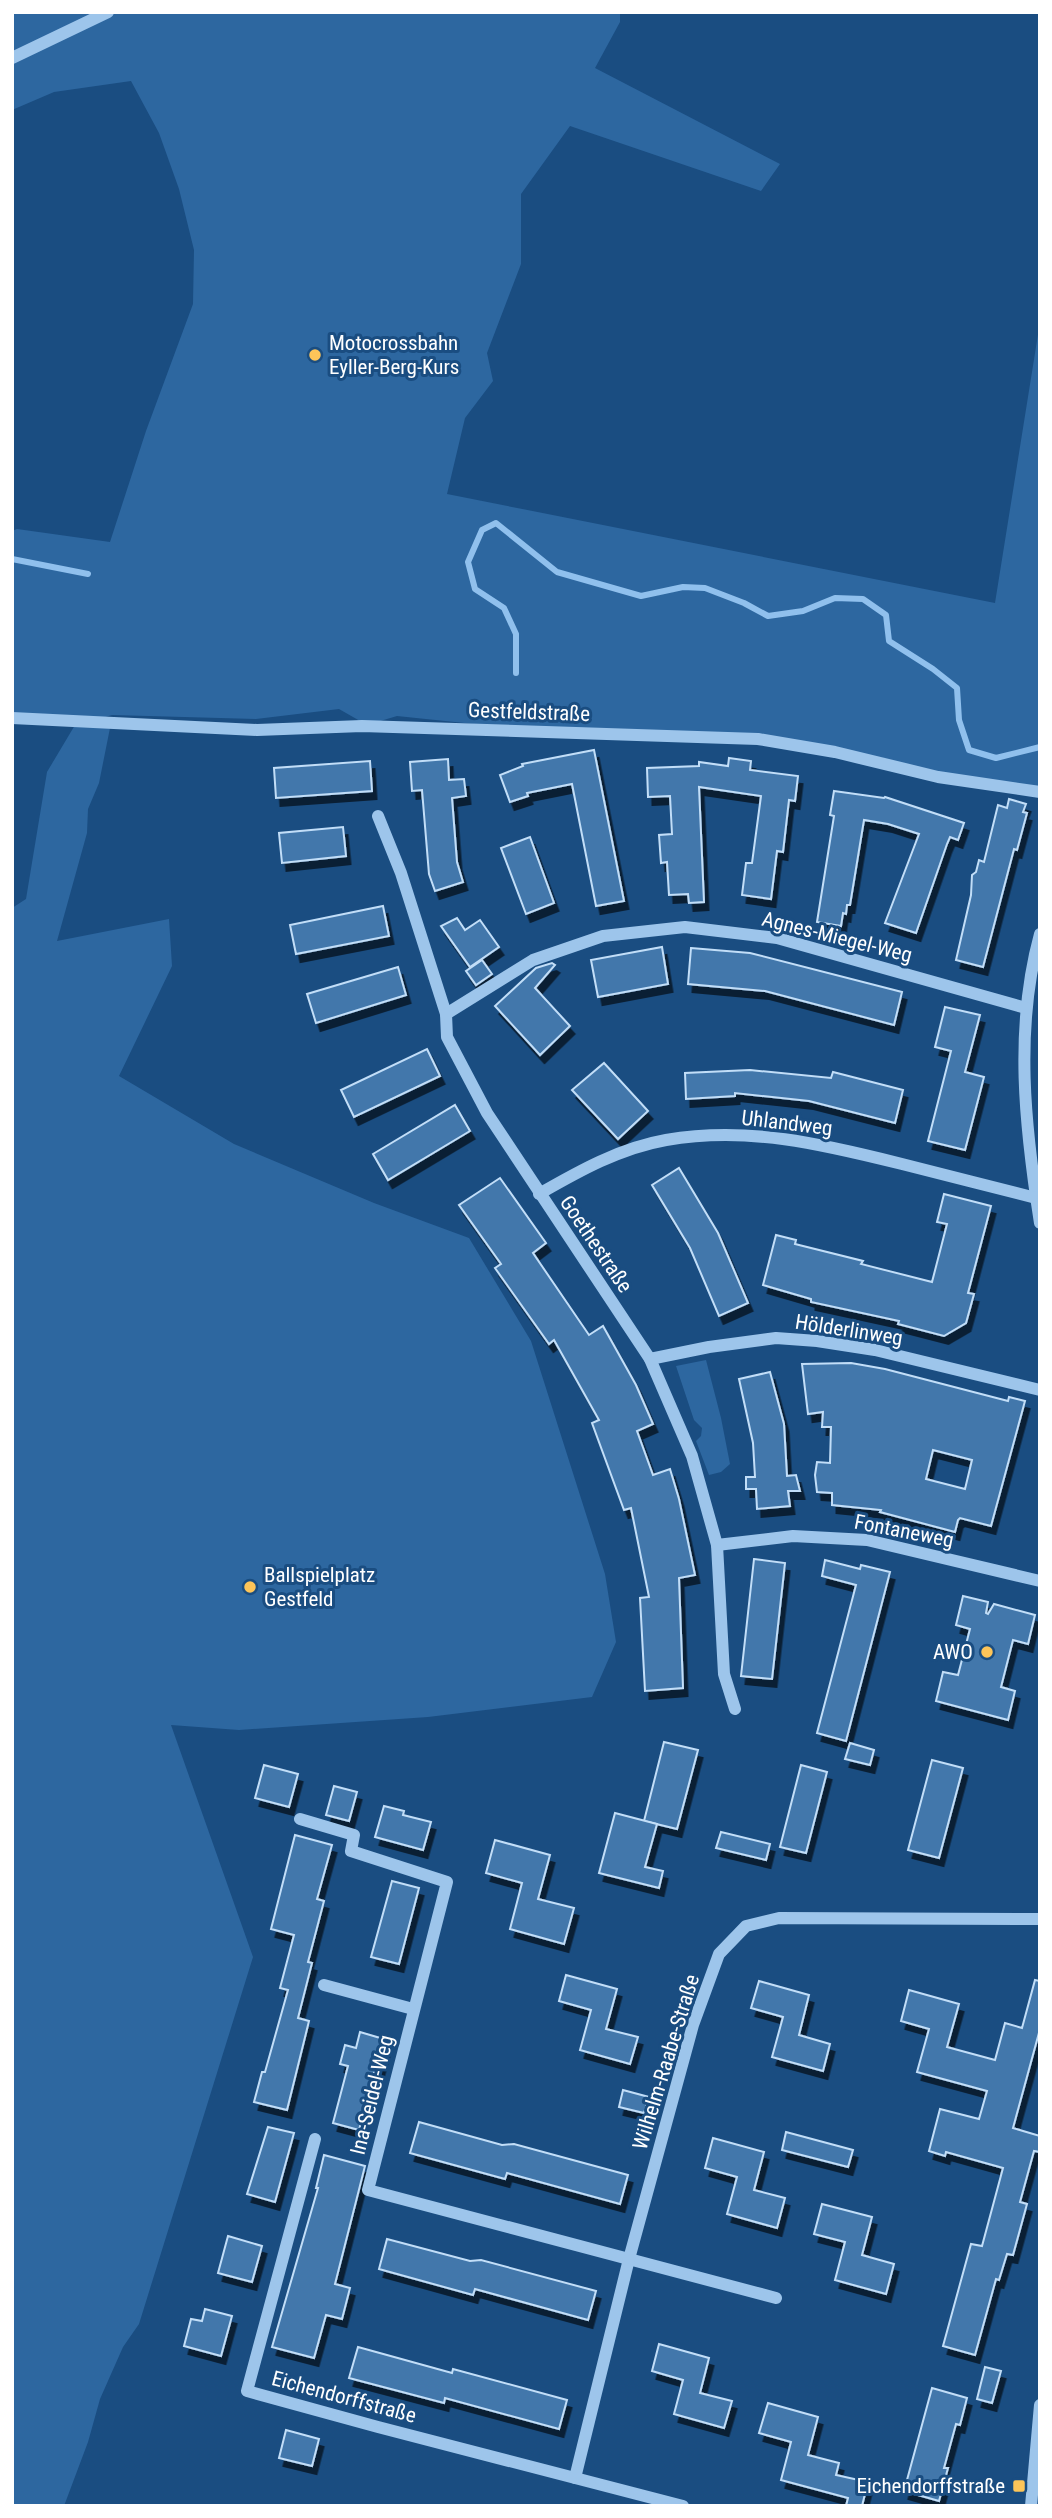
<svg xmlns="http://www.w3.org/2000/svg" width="1052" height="2518" font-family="'Roboto Condensed',sans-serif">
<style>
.green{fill:#2d67a0}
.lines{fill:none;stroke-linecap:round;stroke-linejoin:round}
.stream{stroke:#90c0ed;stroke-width:6}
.building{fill:#4277ab;stroke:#c2def8;stroke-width:2;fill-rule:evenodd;filter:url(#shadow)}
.minor{stroke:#9dc5eb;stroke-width:12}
.poi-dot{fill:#fdc559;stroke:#1a4d81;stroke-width:2.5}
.labels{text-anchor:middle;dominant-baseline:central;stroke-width:6;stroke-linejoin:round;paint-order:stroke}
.poi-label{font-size:21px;fill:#fff;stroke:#1a4d81;text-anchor:start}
.street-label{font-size:21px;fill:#fff;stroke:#1a4d81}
</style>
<defs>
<filter id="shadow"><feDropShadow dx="4.5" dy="8" stdDeviation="0" flood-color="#0009"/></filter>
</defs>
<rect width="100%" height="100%" fill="#1a4d81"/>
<g class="green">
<polygon points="12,12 620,12 620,22 595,68 780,164 761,191 570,126 521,194 521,264 487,353 493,381 465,418 447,494 995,603 1040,322 1040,790 758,739 542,731 397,716 367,725 339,709 256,719 112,715 92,721 111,723 99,783 88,809 87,833 57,941 169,919 172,966 119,1076 234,1144 374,1203 469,1238 531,1341 605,1574 616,1642 592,1697 428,1717 239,1730 171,1725 253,1957 139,2324 123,2347 100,2399 88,2442 64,2506 12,2506 12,908 26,899 47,772 78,720 12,717 12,531 17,529 110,542 146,431 193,304 194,250 179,189 159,133 131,81 54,92 12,110"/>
<polygon points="706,1360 721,1418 730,1464 721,1472 709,1475 696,1441 701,1436 702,1428 694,1420 676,1366"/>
</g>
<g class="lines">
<g class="stream">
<polyline points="12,559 88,574"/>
<polyline points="516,673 516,634 504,608 475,589 468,562 482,530 496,523 557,572 641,596 683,587 705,588 744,603 768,616 803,611 835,598 863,599 886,615 889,641 933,669 957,688 959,720 969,750 996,758 1040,747"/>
</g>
</g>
<g class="building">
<polygon points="594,750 624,901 596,906 572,784 527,793 528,796 510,802 500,775 523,766 522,764"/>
<polygon points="729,758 751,761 750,770 798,776 795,801 789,800 783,852 777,851 771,899 742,895 746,863 752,863 761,796 699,787 704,902 689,903 688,894 669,895 667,862 661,863 659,835 672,834 670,796 648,797 647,768 699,766 699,762 728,766"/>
<polygon points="448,759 449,780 464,779 466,796 452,798 457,862 463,882 435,891 429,874 422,790 412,791 410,762"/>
<polygon points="370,761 372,791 276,798 274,768"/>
<polygon points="834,791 884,798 885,797 964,823 958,840 950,837 947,844 916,933 885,923 919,834 888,824 864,820 850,905 847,905 846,914 843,913 841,926 817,922 834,816 830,815"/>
<polygon points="1009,799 1026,804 1023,812 1027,813 1017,850 1014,849 983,967 956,960 971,895 972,875 976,872 979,860 984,862 998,805 1007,808"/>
<polygon points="343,827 346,856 282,863 279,833"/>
<polygon points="530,837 554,903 526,914 501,848"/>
<polygon points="383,906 389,936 296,954 290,925"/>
<polygon points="457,918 465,930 480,920 499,947 470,967 441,926"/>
<polygon points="662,947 668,984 598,997 591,960"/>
<polygon points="691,948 750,953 902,992 894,1025 765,991 688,984"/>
<polygon points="482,960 492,974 476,985 466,971"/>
<polygon points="552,963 555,965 535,988 570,1026 540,1055 495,1006 536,968"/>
<polygon points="398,967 406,995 316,1023 307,994"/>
<polygon points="945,1007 980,1015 965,1072 984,1077 965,1150 928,1141 951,1051 935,1047"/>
<polygon points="427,1049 440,1076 354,1117 341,1090"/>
<polygon points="604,1063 648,1111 618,1139 572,1090"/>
<polygon points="750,1070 831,1078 833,1072 903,1090 895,1123 809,1101 735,1093 735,1096 686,1099 685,1073"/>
<polygon points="455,1105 470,1131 388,1180 373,1154"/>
<polygon points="679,1168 718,1233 748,1303 719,1316 690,1248 652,1185"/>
<polygon points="500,1178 546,1243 533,1253 589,1335 603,1326 636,1385 653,1424 637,1431 653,1475 670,1469 679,1499 695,1575 679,1578 683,1688 645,1691 640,1598 649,1597 631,1508 624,1510 592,1423 599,1420 554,1340 549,1344 495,1268 501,1264 459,1205"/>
<polygon points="944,1194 991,1206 968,1293 974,1294 966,1323 944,1336 898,1324 899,1321 811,1302 811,1299 763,1285 776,1235 796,1240 795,1244 863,1261 861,1264 932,1282 947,1224 937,1222"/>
<path d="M851 1363 885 1369 1008 1401 1009 1397 1025 1401 991 1526 960 1518 958 1520 955 1532 880 1512 881 1510 832 1505V1493L817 1492 815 1475 817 1462 830 1463 831 1427H822L823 1412 808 1414 802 1364ZM933 1450 972 1460 965 1489 926 1479Z"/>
<polygon points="770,1372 784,1424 787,1476 796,1475 800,1491 788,1491 790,1506 757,1509 756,1489 746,1489 746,1477 755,1477 753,1443 739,1379"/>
<polygon points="754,1559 785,1563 772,1679 741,1676"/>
<polygon points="825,1560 860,1569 861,1565 890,1572 846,1741 817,1733 856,1585 822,1576"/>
<polygon points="963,1596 988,1602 986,1613 988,1614 994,1604 1035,1615 1028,1644 1013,1640 1001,1687 1015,1691 1008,1720 936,1701 943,1672 958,1675 970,1629 956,1625"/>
<polygon points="664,1742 698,1750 677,1829 644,1821"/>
<polygon points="850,1743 874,1750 870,1765 845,1759"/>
<polygon points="932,1760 963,1768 939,1858 908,1850"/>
<polygon points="264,1765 298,1774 289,1807 255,1798"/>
<polygon points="801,1765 827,1772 806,1853 780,1847"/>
<polygon points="334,1786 357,1792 349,1821 326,1815"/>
<polygon points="384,1806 404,1811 403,1815 431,1822 423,1850 375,1837"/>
<polygon points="615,1813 657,1824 645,1867 663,1871 659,1888 599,1873"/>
<polygon points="721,1832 770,1844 766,1860 716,1848"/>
<polygon points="295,1835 332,1845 317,1899 324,1901 308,1962 312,1963 298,2018 309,2021 287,2110 254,2102 262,2072 265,2072 288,1990 280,1988 294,1935 271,1929"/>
<polygon points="495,1840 550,1855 538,1899 574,1908 564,1944 510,1929 522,1883 486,1873"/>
<polygon points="392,1881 419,1888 399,1964 371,1957"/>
<polygon points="566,1975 617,1989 606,2029 638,2037 630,2064 580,2050 591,2010 559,2001"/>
<polygon points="1035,1980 1040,1981 1040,2029 1013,2128 1040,2136 1040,2152 1034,2151 1020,2202 1027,2204 1013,2255 1007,2254 999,2280 996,2279 975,2355 943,2346 971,2244 982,2246 1003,2168 946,2152 945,2156 929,2151 940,2109 979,2119 987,2091 917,2072 929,2029 901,2021 909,1990 959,2004 947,2047 995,2060 1005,2023 1022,2028"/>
<polygon points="759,1981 809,1995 799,2035 830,2044 823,2071 772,2057 783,2017 751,2008"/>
<polygon points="360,2032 387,2040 378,2074 374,2073 359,2130 333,2123 348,2066 340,2064 345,2045 356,2048"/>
<polygon points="623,2090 649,2097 644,2113 619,2107"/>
<polygon points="419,2122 502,2145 514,2144 628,2175 620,2204 507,2173 505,2179 410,2153"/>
<polygon points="268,2127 294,2133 275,2202 247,2194"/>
<polygon points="786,2132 853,2150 848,2167 782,2150"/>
<polygon points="713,2138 764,2152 754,2190 785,2198 777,2228 727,2214 737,2177 705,2168"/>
<polygon points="324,2155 365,2166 335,2284 350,2288 342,2319 326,2315 314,2358 272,2347 318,2188 316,2188"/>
<polygon points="822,2204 872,2217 862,2255 894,2264 886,2294 835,2280 845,2242 814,2234"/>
<polygon points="228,2236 262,2246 252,2282 218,2273"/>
<polygon points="387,2239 470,2261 481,2260 596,2291 588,2320 475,2289 473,2295 379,2269"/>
<polygon points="205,2309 232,2316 221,2356 184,2346 191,2319 202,2321"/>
<polygon points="659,2344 709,2358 700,2393 732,2401 724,2428 674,2414 683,2380 652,2371"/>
<polygon points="358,2347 452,2373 453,2369 567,2400 559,2429 445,2398 444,2403 349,2378"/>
<polygon points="985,2367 1001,2371 992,2403 977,2399"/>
<polygon points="932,2388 967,2398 960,2425 956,2424 944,2468 948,2468 939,2501 904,2491"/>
<polygon points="768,2403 818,2417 808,2455 839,2463 836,2475 868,2482 862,2506 846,2506 848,2498 781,2480 791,2442 759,2433"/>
<polygon points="286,2430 319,2439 312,2466 279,2458"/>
</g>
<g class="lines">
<g class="minor">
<polyline points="12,58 108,12"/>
<polyline points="12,718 257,730 362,726 758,739 835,752 938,777 1040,792"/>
<polyline points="378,816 401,873 446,1014 447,1037 487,1113 650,1359 692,1456 717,1545 724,1674 735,1709"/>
<path d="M1040 934C1014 1029 1025 1127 1040 1223"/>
<polyline points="446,1014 533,960 603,936 685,927 777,938 1026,1008"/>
<path d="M539 1194C579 1171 620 1148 666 1140 748 1126 822 1144 902 1164 947 1175 991 1187 1036 1198"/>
<polyline points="650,1359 709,1347 776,1338 817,1341 875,1350 1040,1390"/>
<polyline points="717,1545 793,1536 867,1540 1040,1581"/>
<polyline points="300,1819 354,1835 351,1851 447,1882 368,2190 776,2298"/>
<polyline points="324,1985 413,2009"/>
<polyline points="315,2139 247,2391 378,2427 683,2506"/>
<polyline points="575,2478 629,2259 693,2025 719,1954 746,1926 779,1918 1040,1919"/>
<polyline points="1031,2506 1040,2405"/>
</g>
</g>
<g class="poi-dot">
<circle cx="315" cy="355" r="7"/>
<circle cx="250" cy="1587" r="7"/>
<circle cx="987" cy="1652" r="7"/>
<rect x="1012" y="2479" width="14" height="14" rx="3.5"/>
</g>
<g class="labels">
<g class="poi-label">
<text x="329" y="343">Motocrossbahn<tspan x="329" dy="24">Eyller-Berg-Kurs</tspan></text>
<text x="264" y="1575">Ballspielplatz<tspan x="264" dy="24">Gestfeld</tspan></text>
<text x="973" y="1652" text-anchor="end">AWO</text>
<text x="1005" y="2486" text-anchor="end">Eichendorffstraße</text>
</g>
<g class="street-label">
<text transform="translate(529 712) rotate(2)">Gestfeldstraße</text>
<text transform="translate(837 937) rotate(14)">Agnes-Miegel-Weg</text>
<text transform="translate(787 1123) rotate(7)">Uhlandweg</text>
<text transform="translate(596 1244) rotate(56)">Goethestraße</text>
<text transform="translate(849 1330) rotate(9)">Hölderlinweg</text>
<text transform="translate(904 1531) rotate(11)">Fontaneweg</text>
<text transform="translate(666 2062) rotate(-73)">Wilhelm-Raabe-Straße</text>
<text transform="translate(372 2095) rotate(-76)">Ina-Seidel-Weg</text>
<text transform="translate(344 2397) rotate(15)">Eichendorffstraße</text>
</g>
</g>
<rect width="1052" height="2518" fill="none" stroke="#ffffff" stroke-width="28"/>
</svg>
